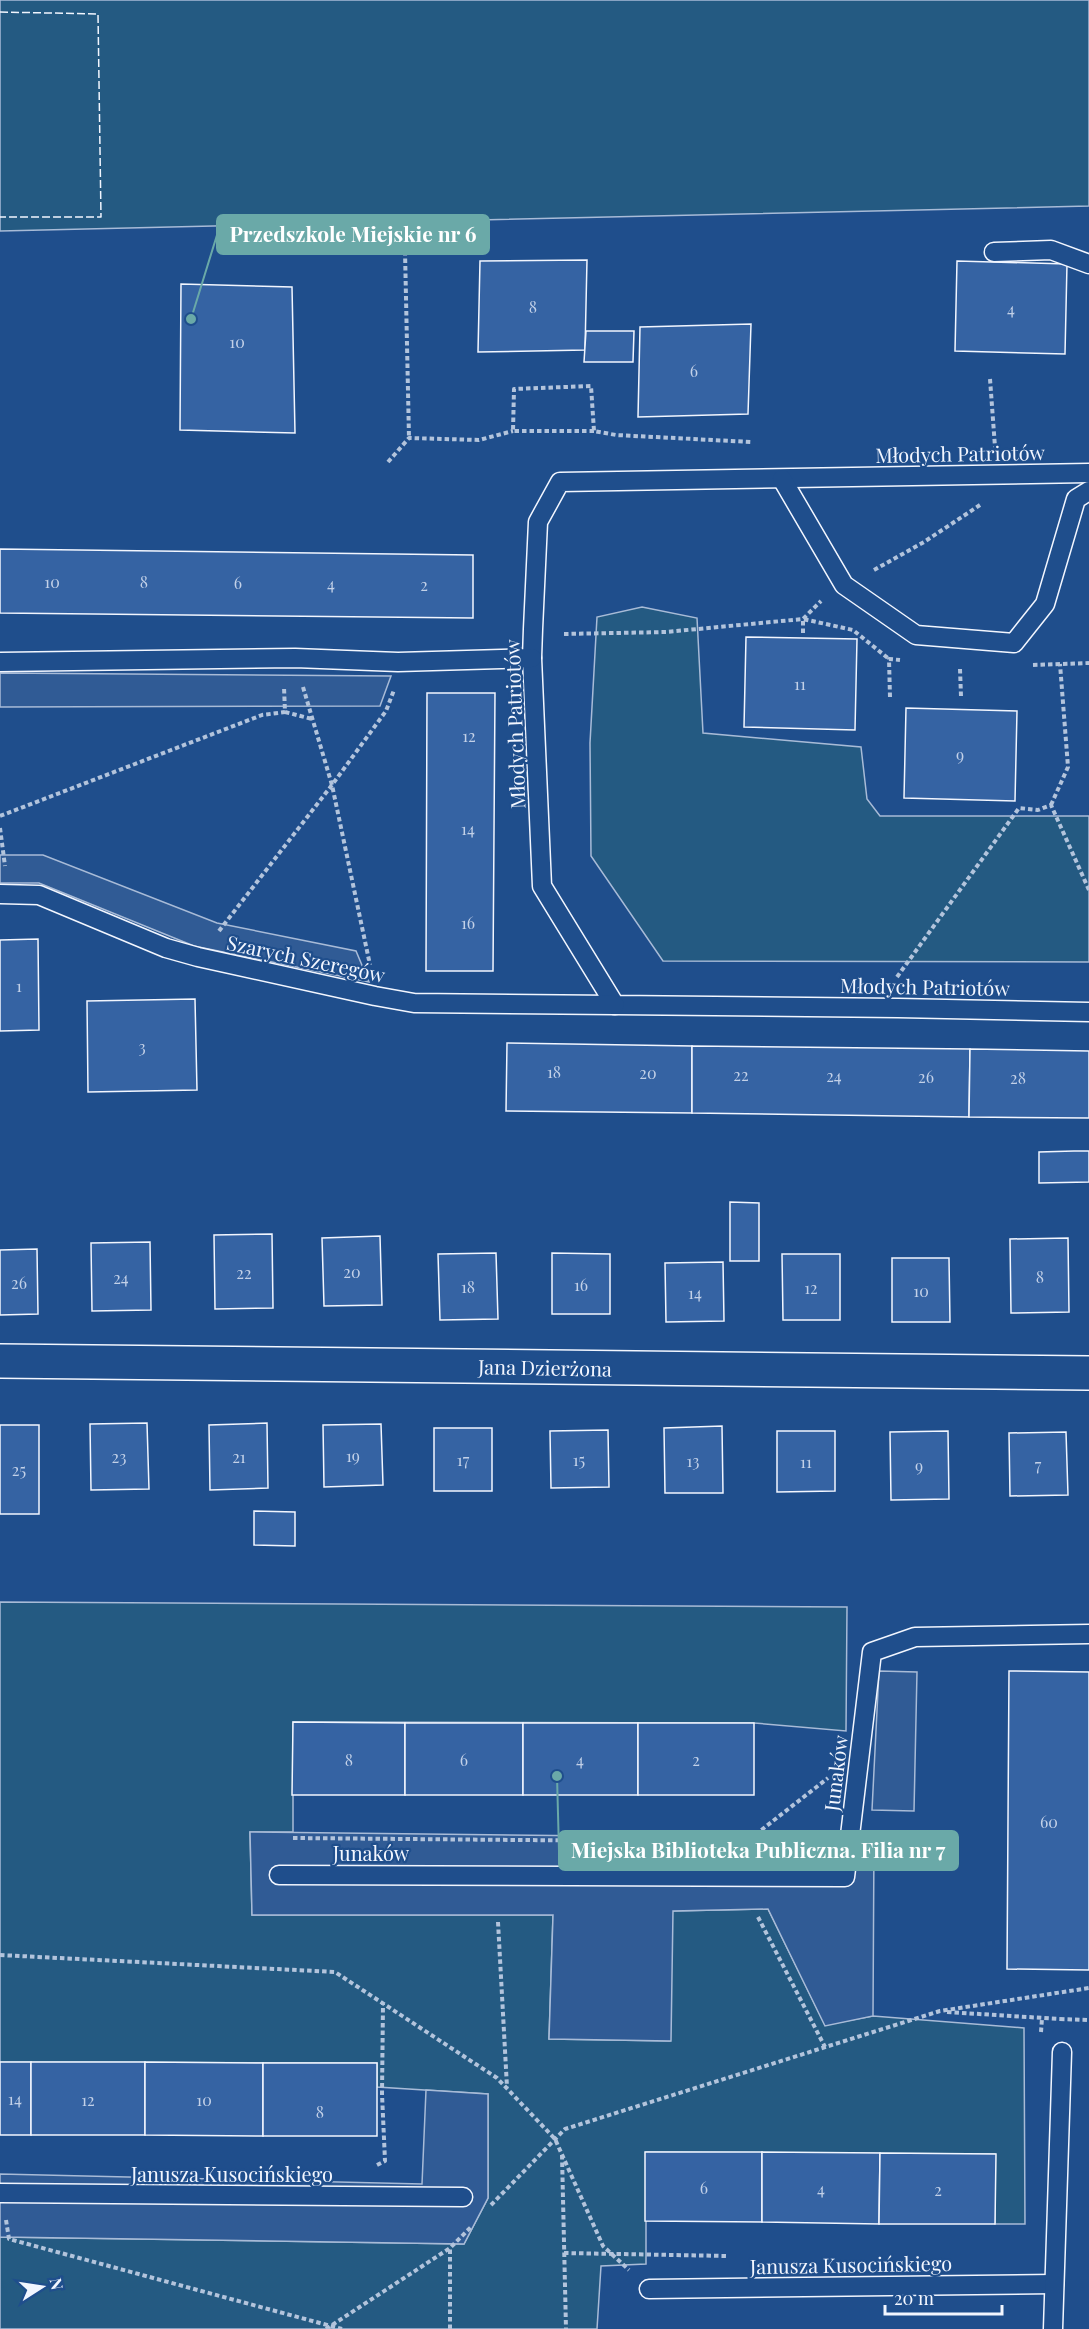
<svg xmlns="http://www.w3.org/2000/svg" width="1089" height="2329" font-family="'Playfair Display',serif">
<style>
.green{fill:#245a82;stroke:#a8bbd7;stroke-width:1.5}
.parking{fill:#305b95;stroke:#a8bbd7;stroke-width:1.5}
.building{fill:#3563a3;stroke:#f2f6ff;stroke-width:1.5}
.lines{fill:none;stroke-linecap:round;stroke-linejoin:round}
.service-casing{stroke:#f2f6ff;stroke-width:21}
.minor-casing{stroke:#f2f6ff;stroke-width:36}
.path{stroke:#b3c4dc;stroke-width:4;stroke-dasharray:4.5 3;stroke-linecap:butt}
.service{stroke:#1f4e8c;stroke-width:18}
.minor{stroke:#1f4e8c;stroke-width:33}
.fence{stroke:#f2f6ff;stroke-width:1.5;stroke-dasharray:8 3;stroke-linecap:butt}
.labels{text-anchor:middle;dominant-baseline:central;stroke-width:4.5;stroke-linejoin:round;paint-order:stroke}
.number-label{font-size:16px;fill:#c3d1e8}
.street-label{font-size:20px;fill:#f2f6ff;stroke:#1f4e8c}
.leader{fill:none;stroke:#6aa9a8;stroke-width:2}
.callout-dot{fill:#6aa9a8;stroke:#1f4e8c;stroke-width:2}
.callout{fill:#6aa9a8;stroke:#6aa9a8;stroke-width:2}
.callout-label{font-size:21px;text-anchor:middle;font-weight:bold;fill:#fff}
</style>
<rect width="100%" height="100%" fill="#1f4e8c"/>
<g class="green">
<polygon points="0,0 1089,0 1089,206 0,231"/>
<polygon points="642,607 697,618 703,733 861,747 867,799 880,816 1089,816 1089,962 663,961 591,856 590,743 597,617"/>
<polygon points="0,1602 847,1607 846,1731 754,1723 293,1722 293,1832 250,1832 252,1915 553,1915 549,2039 670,2041 672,1911 768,1909 825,2025 873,2016 1024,2028 1025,2224 995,2224 995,2154 646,2152 646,2264 601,2266 597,2329 0,2329 0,2237 464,2244 488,2198 488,2094 377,2087 377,2063 0,2062"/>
</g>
<g class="parking">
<polygon points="0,673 391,676 380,706 0,707"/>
<polygon points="0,855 43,855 217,923 356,951 369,982 194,946 39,883 0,883"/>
<polygon points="879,1671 917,1672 914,1811 872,1810"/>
<polygon points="250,1832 874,1839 873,2016 825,2026 768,1909 673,1911 671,2041 549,2039 553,1915 252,1915"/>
<polygon points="426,2090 488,2094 488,2198 464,2244 0,2237 0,2174 422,2184"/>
</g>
<g class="building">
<polygon points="587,260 585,350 478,352 480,261"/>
<polygon points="957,261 1067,264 1065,354 955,351"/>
<polygon points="181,284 292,287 295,433 180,430"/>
<polygon points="751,324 748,414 638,417 640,327"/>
<polygon points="586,331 634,331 633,362 584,362"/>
<polygon points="0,549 473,555 473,618 0,613"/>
<polygon points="746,637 857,639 855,730 744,727"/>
<polygon points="427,693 495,693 493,971 426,971"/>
<polygon points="906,708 1017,711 1015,801 904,798"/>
<polygon points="38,939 39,1030 0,1031 0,940"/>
<polygon points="195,999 197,1090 88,1092 87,1001"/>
<polygon points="507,1043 692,1046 692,1113 506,1111"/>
<polygon points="692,1046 970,1049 969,1117 692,1113"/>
<polygon points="970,1049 1089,1051 1089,1118 969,1117"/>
<polygon points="1074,1151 1089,1151 1089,1182 1039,1183 1039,1152"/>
<polygon points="730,1202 759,1203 759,1261 730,1261"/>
<polygon points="272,1234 273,1308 215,1309 214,1235"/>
<polygon points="380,1236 382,1305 324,1306 322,1238"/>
<polygon points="1068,1238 1069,1312 1011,1313 1010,1239"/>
<polygon points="150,1242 151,1310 92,1311 91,1243"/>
<polygon points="37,1249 38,1314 0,1315 0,1250"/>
<polygon points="496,1253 498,1319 440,1320 438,1254"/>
<polygon points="552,1253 610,1254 610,1314 552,1314"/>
<polygon points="782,1254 840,1254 840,1320 783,1320"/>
<polygon points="892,1258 949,1258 950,1322 892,1322"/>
<polygon points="723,1262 724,1321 666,1322 665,1263"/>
<polygon points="147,1423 149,1489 91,1490 90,1424"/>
<polygon points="267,1423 268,1488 210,1490 209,1425"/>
<polygon points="381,1424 383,1485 324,1487 323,1425"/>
<rect x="0" y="1425" width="39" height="89"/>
<polygon points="722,1426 723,1493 665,1493 664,1428"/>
<rect x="434" y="1428" width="58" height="63"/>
<polygon points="608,1430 609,1487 551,1488 550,1431"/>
<polygon points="777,1431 835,1431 835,1491 777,1492"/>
<polygon points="948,1431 949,1499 891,1500 890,1432"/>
<polygon points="1066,1432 1068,1495 1010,1496 1009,1433"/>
<polygon points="254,1511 295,1512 295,1546 254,1545"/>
<polygon points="1009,1671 1089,1672 1089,1970 1007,1969"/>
<polygon points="293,1722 405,1723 405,1795 292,1795"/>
<rect x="405" y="1723" width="118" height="72"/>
<rect x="523" y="1723" width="115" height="72"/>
<rect x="638" y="1723" width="116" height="72"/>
<rect x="0" y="2062" width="31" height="73"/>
<rect x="31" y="2062" width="114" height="73"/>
<polygon points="145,2062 263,2063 263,2136 145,2135"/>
<rect x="263" y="2063" width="114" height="73"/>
<polygon points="645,2152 762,2152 762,2222 645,2221"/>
<polygon points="762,2152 880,2153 879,2224 762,2222"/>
<polygon points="880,2153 996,2154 995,2224 879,2224"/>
</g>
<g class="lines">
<defs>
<g id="service">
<polyline points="994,252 1051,250 1089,264"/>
<polyline points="1089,473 560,482 538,522 533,629 532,658 542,886 615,1005 898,1008 1089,1012"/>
<polyline points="782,479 844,585 916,635 1014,643 1045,604 1076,499 1089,491"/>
<polyline points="0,662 295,658 398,662 532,658"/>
<polyline points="0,894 39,895 166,948 198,957 375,996 414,1003 615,1005"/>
<polyline points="279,1875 845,1877 872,1652 915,1637 1089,1634"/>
<polyline points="0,2193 463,2197"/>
<polyline points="649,2289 1054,2284"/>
<polyline points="1053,2329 1062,2052"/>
</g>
<polyline id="minor" points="0,1361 1089,1373"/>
</defs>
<use href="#service" class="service-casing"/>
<use href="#minor" class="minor-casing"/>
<g class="path">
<polyline points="405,251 409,438"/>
<polyline points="990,379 995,447"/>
<polyline points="594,431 513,431 514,389 591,386 594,431 616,435 751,442"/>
<polyline points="388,462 409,438 479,440 513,431"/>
<polyline points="874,570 924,542 980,505"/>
<polyline points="803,633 803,619 853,630 889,659"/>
<polyline points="564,634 666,632 803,619 821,601"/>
<polyline points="1033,665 1089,663"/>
<polyline points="960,669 961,696"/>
<polyline points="303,687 332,785 370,965"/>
<polyline points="890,697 889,659 900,660"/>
<polyline points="285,712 312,719"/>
<polyline points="1051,805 1068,767 1060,664"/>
<polyline points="0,816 262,715 285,712 284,687"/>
<polyline points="0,828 5,866"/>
<polyline points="219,931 332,785 386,711 394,690"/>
<polyline points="897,977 1019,808 1038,810 1051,805 1089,890"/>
<polyline points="293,1838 746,1842 828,1778"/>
<polyline points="758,1917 825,2047"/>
<polyline points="498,1922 507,2087"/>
<polyline points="0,1955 335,1972 497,2078 555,2139 603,2246 629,2270"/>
<polyline points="947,2012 1060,2019"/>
<polyline points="1060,2019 1089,2020"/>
<polyline points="1041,2032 1042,2018"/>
<polyline points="562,2155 566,2329"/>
<polyline points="377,2165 385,2161 382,2094 383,2004"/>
<polyline points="491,2205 565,2129 940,2011 1089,1988"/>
<polyline points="6,2220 9,2239 342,2329"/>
<polyline points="564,2253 728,2256"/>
<polyline points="326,2329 450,2248 472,2226"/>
<polyline points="450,2329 450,2249"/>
</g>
<use href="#service" class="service"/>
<use href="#minor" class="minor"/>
<polyline class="fence" points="0,12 98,14 101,217 0,217"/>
</g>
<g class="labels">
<g class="number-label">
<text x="533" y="306">8</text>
<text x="1011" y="308">4</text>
<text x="237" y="341">10</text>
<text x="694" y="370">6</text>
<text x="52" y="581">10</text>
<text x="144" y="581">8</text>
<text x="238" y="582">6</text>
<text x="331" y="583">4</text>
<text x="424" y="584">2</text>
<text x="800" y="683">11</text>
<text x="469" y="735">12</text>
<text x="960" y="754">9</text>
<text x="468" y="828">14</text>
<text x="468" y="922">16</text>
<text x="19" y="985">1</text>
<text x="142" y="1046">3</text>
<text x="554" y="1071">18</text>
<text x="648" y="1072">20</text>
<text x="741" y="1074">22</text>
<text x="834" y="1075">24</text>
<text x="926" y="1076">26</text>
<text x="1018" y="1077">28</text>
<text x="352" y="1271">20</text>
<text x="244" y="1272">22</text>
<text x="1040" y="1276">8</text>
<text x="121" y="1277">24</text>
<text x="19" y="1282">26</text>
<text x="581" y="1284">16</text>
<text x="468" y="1286">18</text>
<text x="811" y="1287">12</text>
<text x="921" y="1290">10</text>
<text x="695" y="1292">14</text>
<text x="353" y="1455">19</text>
<text x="119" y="1456">23</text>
<text x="239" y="1456">21</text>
<text x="463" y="1459">17</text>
<text x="579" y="1459">15</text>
<text x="693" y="1460">13</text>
<text x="806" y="1461">11</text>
<text x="1038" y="1464">7</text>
<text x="919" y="1465">9</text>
<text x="19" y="1469">25</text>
<text x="349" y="1759">8</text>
<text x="464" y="1759">6</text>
<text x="580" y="1759">4</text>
<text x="696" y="1759">2</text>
<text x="1049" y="1821">60</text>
<text x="15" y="2098">14</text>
<text x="88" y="2099">12</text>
<text x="204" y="2099">10</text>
<text x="320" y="2111">8</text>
<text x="704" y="2187">6</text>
<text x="821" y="2188">4</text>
<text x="938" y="2189">2</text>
</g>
<g class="street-label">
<text transform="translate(960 453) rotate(-1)">Młodych Patriotów</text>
<text transform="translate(514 724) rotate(-92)">Młodych Patriotów</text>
<text transform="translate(306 958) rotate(12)">Szarych Szeregów</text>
<text transform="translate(925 986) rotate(1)">Młodych Patriotów</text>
<text transform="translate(545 1367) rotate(1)">Jana Dzierżona</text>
<text transform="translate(835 1773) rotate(-83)">Junaków</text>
<text x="371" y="1852">Junaków</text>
<text x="232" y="2173">Janusza Kusocińskiego</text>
<text transform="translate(851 2264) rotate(-1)">Janusza Kusocińskiego</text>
</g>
</g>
<path class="leader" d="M191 319L217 235M557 1776L559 1851"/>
<g class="callout-dot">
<circle cx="191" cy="319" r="6"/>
<circle cx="557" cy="1776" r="6"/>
</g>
<g class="callout">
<rect x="217" y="215" width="272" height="39" rx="6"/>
<rect x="559" y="1831" width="399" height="39" rx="6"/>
</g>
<g class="callout-label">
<text x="353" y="242">Przedszkole Miejskie nr 6</text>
<text x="758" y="1858">Miejska Biblioteka Publiczna. Filia nr 7</text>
</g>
<g transform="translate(42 2287) rotate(78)" stroke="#1f4e8c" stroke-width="4.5" paint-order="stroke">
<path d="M0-4.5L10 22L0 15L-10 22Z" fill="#f2f6ff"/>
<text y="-9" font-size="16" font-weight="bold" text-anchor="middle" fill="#f2f6ff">N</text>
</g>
<path d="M885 2305v9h117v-9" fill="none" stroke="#f2f6ff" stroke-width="3"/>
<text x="894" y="2305" font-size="18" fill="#f2f6ff" stroke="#1f4e8c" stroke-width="4.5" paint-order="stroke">20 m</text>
</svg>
